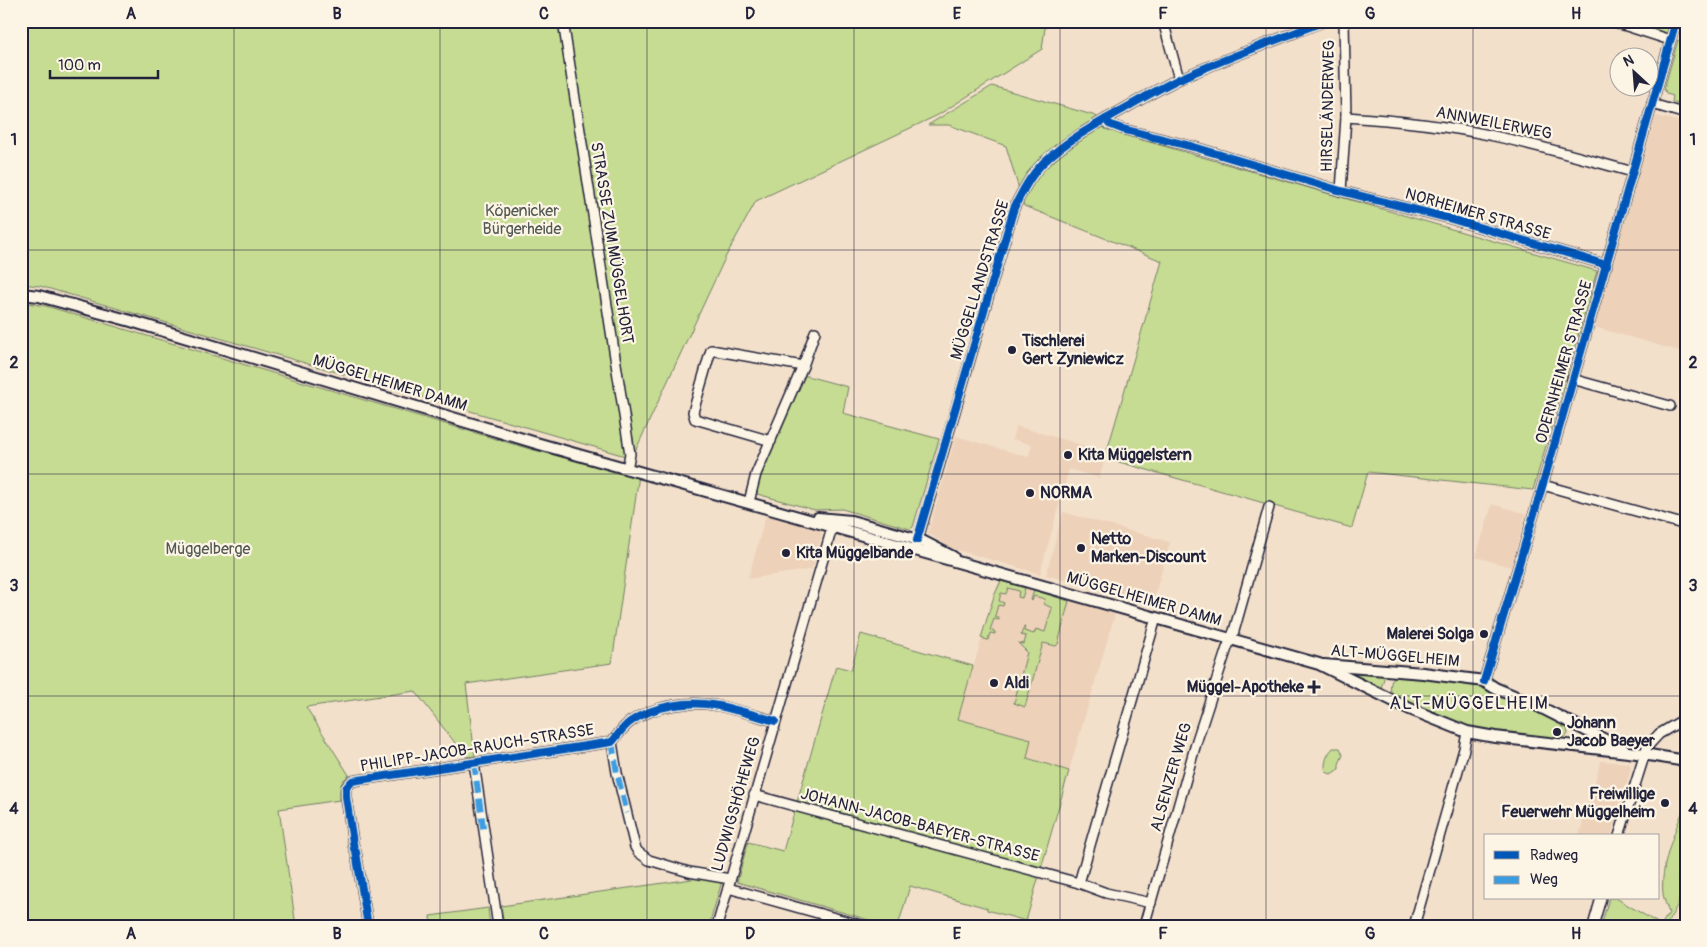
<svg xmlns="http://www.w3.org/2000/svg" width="1707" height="947" font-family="Pangolin,sans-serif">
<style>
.built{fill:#edd1b9}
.green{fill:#c5dc92;stroke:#747f66}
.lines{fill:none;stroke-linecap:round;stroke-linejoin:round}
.minor-casing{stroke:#22223b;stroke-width:12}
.major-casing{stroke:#22223b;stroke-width:14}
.minor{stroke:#fcf5e5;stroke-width:9}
.major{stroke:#fcf5e5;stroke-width:10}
.quiet{stroke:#3c9ce2;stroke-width:6;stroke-dasharray:12 6;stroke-linecap:butt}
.cycleway-casing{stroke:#fcf5e5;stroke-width:11}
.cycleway{stroke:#0057b8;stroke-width:8}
.grid{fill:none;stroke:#22223b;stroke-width:1;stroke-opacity:0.55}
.poi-dot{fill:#22223b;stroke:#fcf5e5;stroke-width:2}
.labels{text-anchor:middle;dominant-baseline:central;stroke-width:4.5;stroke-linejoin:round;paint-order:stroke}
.street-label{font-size:16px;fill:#22223b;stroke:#fcf5e5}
.park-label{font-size:16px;fill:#535a55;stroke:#fcf5e5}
.poi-label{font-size:16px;font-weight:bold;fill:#22223b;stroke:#fcf5e5;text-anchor:start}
.neighbourhood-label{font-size:18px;letter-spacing:1px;fill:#22223b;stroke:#fcf5e5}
.neatline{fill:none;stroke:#22223b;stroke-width:2}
.grid-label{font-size:16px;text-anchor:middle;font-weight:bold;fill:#22223b}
</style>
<rect width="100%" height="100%" fill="#f3e0cb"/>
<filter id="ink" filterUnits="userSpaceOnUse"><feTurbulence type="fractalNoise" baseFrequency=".02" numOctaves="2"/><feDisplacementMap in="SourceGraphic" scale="10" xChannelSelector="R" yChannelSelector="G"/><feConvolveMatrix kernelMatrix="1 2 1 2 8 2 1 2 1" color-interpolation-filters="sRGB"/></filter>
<g filter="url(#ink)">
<g class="built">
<polygon points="1656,116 1686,123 1686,353 1594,327"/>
<polygon points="1016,426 1107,452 1099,478 1069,469 1040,574 951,548 928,533 956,436 1028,457 1032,445 1012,439"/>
<polygon points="1492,504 1526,514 1511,567 1476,557"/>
<polygon points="1063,512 1170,542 1152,605 1046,575"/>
<polygon points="766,515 820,530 822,534 812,569 748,579"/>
<polygon points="999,580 1115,614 1069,771 1026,758 1031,740 958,719"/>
<polygon points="1601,761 1629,763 1631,768 1611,836 1579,836"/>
</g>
<g class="green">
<polygon points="21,21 1046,21 1042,49 938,115 756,201 726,256 632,458 40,286 21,284"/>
<polygon points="1605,21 1676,21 1670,40"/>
<polygon points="1678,40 1686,42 1686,107 1672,102 1673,96 1667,94 1664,89"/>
<polygon points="992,86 1096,116 1105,129 1597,271 1533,490 1368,472 1352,528 1105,458 1162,261 1024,206 1006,146 949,125 928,125"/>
<path d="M21 302 46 306 530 449 639 475 612 663 466 684 475 756 466 757 415 691 306 707 349 775C340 782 339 788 340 800L279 809 296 926H21Z"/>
<polygon points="803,375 848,387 843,413 939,439 913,527 910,529 842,509 815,510 757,494 757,483 764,463"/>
<polygon points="1001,581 1025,588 1022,598 1018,597 1019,591 1008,588 1006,594 1001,593 999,601 1004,603 1003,606 998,605 995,616 999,617 999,620 994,619 990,630 995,632 995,634 990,633 988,640 981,638 994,596"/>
<polygon points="1034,590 1069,601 1058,644 1056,646 1043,643 1025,707 1014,703 1027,652 1018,643 1024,644 1026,636 1021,635 1024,626 1025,626 1024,631 1034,634 1036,629 1045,632 1052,608 1044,604 1045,599 1034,596 1032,601 1031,600"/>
<polygon points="861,634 973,666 958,719 1031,739 1027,758 1069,771 1026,921 987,910 987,908 910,886 898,926 890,926 737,882 748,842 783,851 836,666 851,670"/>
<polygon points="1351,672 1385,675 1381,688 1379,690 1351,675"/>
<path d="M1397 675 1470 683 1499 691 1567 726 1568 734 1563 740 1525 738 1452 724 1393 696C1389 689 1389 680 1397 675Z"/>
<path d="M1333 748H1340L1343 755 1339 764V769L1331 774 1326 772C1323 764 1327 754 1333 748Z"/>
<path d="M1682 813 1686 814V865L1678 876C1684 902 1677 904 1666 926H1601L1609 898H1616L1661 925 1669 913C1667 907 1664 900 1663 894 1660 868 1673 836 1682 813Z"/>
<polygon points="699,878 722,881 709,926 504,926 501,906"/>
<polygon points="488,908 490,926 431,926 430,916"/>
</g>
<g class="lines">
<defs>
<g id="minor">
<polyline points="563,21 630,454 627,469"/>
<polyline points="1163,21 1179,79"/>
<polyline points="1611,21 1670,40"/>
<polyline points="1652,104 1686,114"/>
<path d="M1346 117C1394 120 1442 125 1489 135 1538 145 1585 159 1633 172"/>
<polyline points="1106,119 1109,124 1122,129 1194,147 1341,191 1448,218 1607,265"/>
<polyline points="1341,191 1346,117 1344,21"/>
<polyline points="1572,379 1670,406"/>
<polyline points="771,441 695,419 693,412 711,350 803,366"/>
<polyline points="1543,485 1686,525"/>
<polyline points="749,502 756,474 803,366 815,332"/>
<path d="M915 549 1014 208C1022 192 1030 176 1043 163 1066 141 1095 125 1122 110 1141 99 1160 88 1179 79 1227 58 1276 40 1325 21"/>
<polyline points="1484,681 1545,477 1676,21"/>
<polyline points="612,742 617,773 635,847 638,852 649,860 689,872 730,879"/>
<polyline points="474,763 498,926"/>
<polyline points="754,795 1079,883 1106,893 1151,903"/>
<polyline points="1619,836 1647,747 1659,734 1686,718"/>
<polyline points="1079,883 1156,618"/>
<polyline points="728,888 864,926"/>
<path d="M368 926 356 852 354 849 346 797V788L352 781 612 742C618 735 623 727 630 722 654 705 691 700 719 706 738 710 757 716 775 721"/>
<polyline points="717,926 834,521"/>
<polyline points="1144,926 1197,740 1227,648 1234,631 1269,507"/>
<polyline points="1414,926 1464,749 1467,732"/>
<polyline points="1593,926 1601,898"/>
</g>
<g id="major">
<polyline points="21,294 39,296 131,321 536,443 1319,664 1410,709 1467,732 1495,737 1637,753 1686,761"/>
<polyline points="818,518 851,521 880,529 922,541 953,557"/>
<polyline points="1324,665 1423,673 1484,681 1495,688 1538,706 1623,749"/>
</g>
</defs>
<use href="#minor" class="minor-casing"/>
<use href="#major" class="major-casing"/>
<use href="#minor" class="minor"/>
<use href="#major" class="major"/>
<g class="quiet">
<polyline points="612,742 617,773 627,813"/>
<polyline points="474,763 484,834"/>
</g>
<defs>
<g id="cycleway">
<polyline points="1106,119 1109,124 1122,129 1194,147 1341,191 1448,218 1607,265"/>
<path d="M917 540 1014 208C1022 192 1030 176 1043 163 1066 141 1095 125 1122 110 1141 99 1160 88 1179 79 1227 58 1276 40 1325 21"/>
<polyline points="1484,681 1545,477 1676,21"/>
<path d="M368 926 356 852 354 849 346 797V788L352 781 612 742C618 735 623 727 630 722 654 705 691 700 719 706 738 710 757 716 775 721"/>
</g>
</defs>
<use href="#cycleway" class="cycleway-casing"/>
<use href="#cycleway" class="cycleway"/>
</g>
</g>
<path class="grid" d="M234 21V926M440 21V926M647 21V926M854 21V926M1060 21V926M1266 21V926M1473 21V926M21 250H1686M21 474H1686M21 696H1686"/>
<g class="poi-dot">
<circle cx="1012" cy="350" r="5"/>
<circle cx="1068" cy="455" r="5"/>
<circle cx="1030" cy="493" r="5"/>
<circle cx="1081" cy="548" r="5"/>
<circle cx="786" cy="553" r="5"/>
<circle cx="1484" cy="634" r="5"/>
<circle cx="994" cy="683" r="5"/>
<path d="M1311.5 679.5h5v5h5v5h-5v5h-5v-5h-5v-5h5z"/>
<circle cx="1557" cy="732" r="5"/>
<circle cx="1665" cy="803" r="5"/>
</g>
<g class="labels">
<g class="street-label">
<text transform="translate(1328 106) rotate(-89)">HIRSELÄNDERWEG</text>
<text transform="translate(1494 123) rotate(11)">ANNWEILERWEG</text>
<text transform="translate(1478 214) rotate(16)">NORHEIMER STRASSE</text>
<text transform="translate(612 243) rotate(81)">STRASSE ZUM MÜGGELHORT</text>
<text transform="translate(980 280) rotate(-73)">MÜGGELLANDSTRASSE</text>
<text transform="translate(1564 362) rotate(-74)">ODERNHEIMER STRASSE</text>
<text transform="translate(390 383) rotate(17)">MÜGGELHEIMER DAMM</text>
<text transform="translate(1144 599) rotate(16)">MÜGGELHEIMER DAMM</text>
<text transform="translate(1395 656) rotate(5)">ALT-MÜGGELHEIM</text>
<text transform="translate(477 748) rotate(-9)">PHILIPP-JACOB-RAUCH-STRASSE</text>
<text transform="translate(1171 777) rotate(-74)">ALSENZER WEG</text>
<text transform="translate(736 804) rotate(-74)">LUDWIGSHÖHEWEG</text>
<text transform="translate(920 825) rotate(15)">JOHANN-JACOB-BAEYER-STRASSE</text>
</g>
<g class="park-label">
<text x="522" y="211">Köpenicker<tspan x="522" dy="18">Bürgerheide</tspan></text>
<text x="208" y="549">Müggelberge</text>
</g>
<g class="poi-label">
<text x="1022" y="341">Tischlerei<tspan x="1022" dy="18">Gert Zyniewicz</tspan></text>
<text x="1078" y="455">Kita Müggelstern</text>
<text x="1040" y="493">NORMA</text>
<text x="1091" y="539">Netto<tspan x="1091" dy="18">Marken-Discount</tspan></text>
<text x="796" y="553">Kita Müggelbande</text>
<text x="1474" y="634" text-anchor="end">Malerei Solga</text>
<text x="1004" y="683">Aldi</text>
<text x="1304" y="687" text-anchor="end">Müggel-Apotheke</text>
<text x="1567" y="723">Johann<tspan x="1567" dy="18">Jacob Baeyer</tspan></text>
<text x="1655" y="794" text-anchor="end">Freiwillige<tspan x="1655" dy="18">Feuerwehr Müggelheim</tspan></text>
</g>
<g class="neighbourhood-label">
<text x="1469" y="703">ALT-MÜGGELHEIM</text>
</g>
</g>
<rect width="1707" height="947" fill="none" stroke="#fcf5e5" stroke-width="55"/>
<rect x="1484" y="834" width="175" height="65" fill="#fcf5e5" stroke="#a5a1a1"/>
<rect x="1494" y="851" width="25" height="8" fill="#0057b8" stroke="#a5a1a1"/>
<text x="1530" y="860" font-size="15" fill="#22223b">Radweg</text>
<rect x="1494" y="876" width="25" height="8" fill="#3c9ce2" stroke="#a5a1a1"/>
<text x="1530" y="884" font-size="15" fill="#22223b">Weg</text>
<g transform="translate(1634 72) rotate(334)"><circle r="24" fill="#fcf5e5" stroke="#a5a1a1"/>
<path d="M0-4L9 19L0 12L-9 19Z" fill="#22223b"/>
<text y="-8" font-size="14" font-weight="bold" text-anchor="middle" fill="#22223b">N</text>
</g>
<path d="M50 70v8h108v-8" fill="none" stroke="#22223b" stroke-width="2.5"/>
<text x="58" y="70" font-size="15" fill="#22223b" stroke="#fcf5e5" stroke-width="4" paint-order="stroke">100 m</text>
<rect x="28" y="28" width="1652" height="892" class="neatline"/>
<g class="grid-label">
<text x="131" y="19">A</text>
<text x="337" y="19">B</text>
<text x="544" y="19">C</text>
<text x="750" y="19">D</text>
<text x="957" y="19">E</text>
<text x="1163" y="19">F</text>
<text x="1370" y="19">G</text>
<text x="1576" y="19">H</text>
<text x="14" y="145">1</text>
<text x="1693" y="145">1</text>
<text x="14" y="368">2</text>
<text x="1693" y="368">2</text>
<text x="14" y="591">3</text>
<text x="1693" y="591">3</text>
<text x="14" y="814">4</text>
<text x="1693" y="814">4</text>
<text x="131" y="939">A</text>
<text x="337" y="939">B</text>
<text x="544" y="939">C</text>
<text x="750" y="939">D</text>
<text x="957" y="939">E</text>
<text x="1163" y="939">F</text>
<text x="1370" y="939">G</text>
<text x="1576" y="939">H</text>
</g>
</svg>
